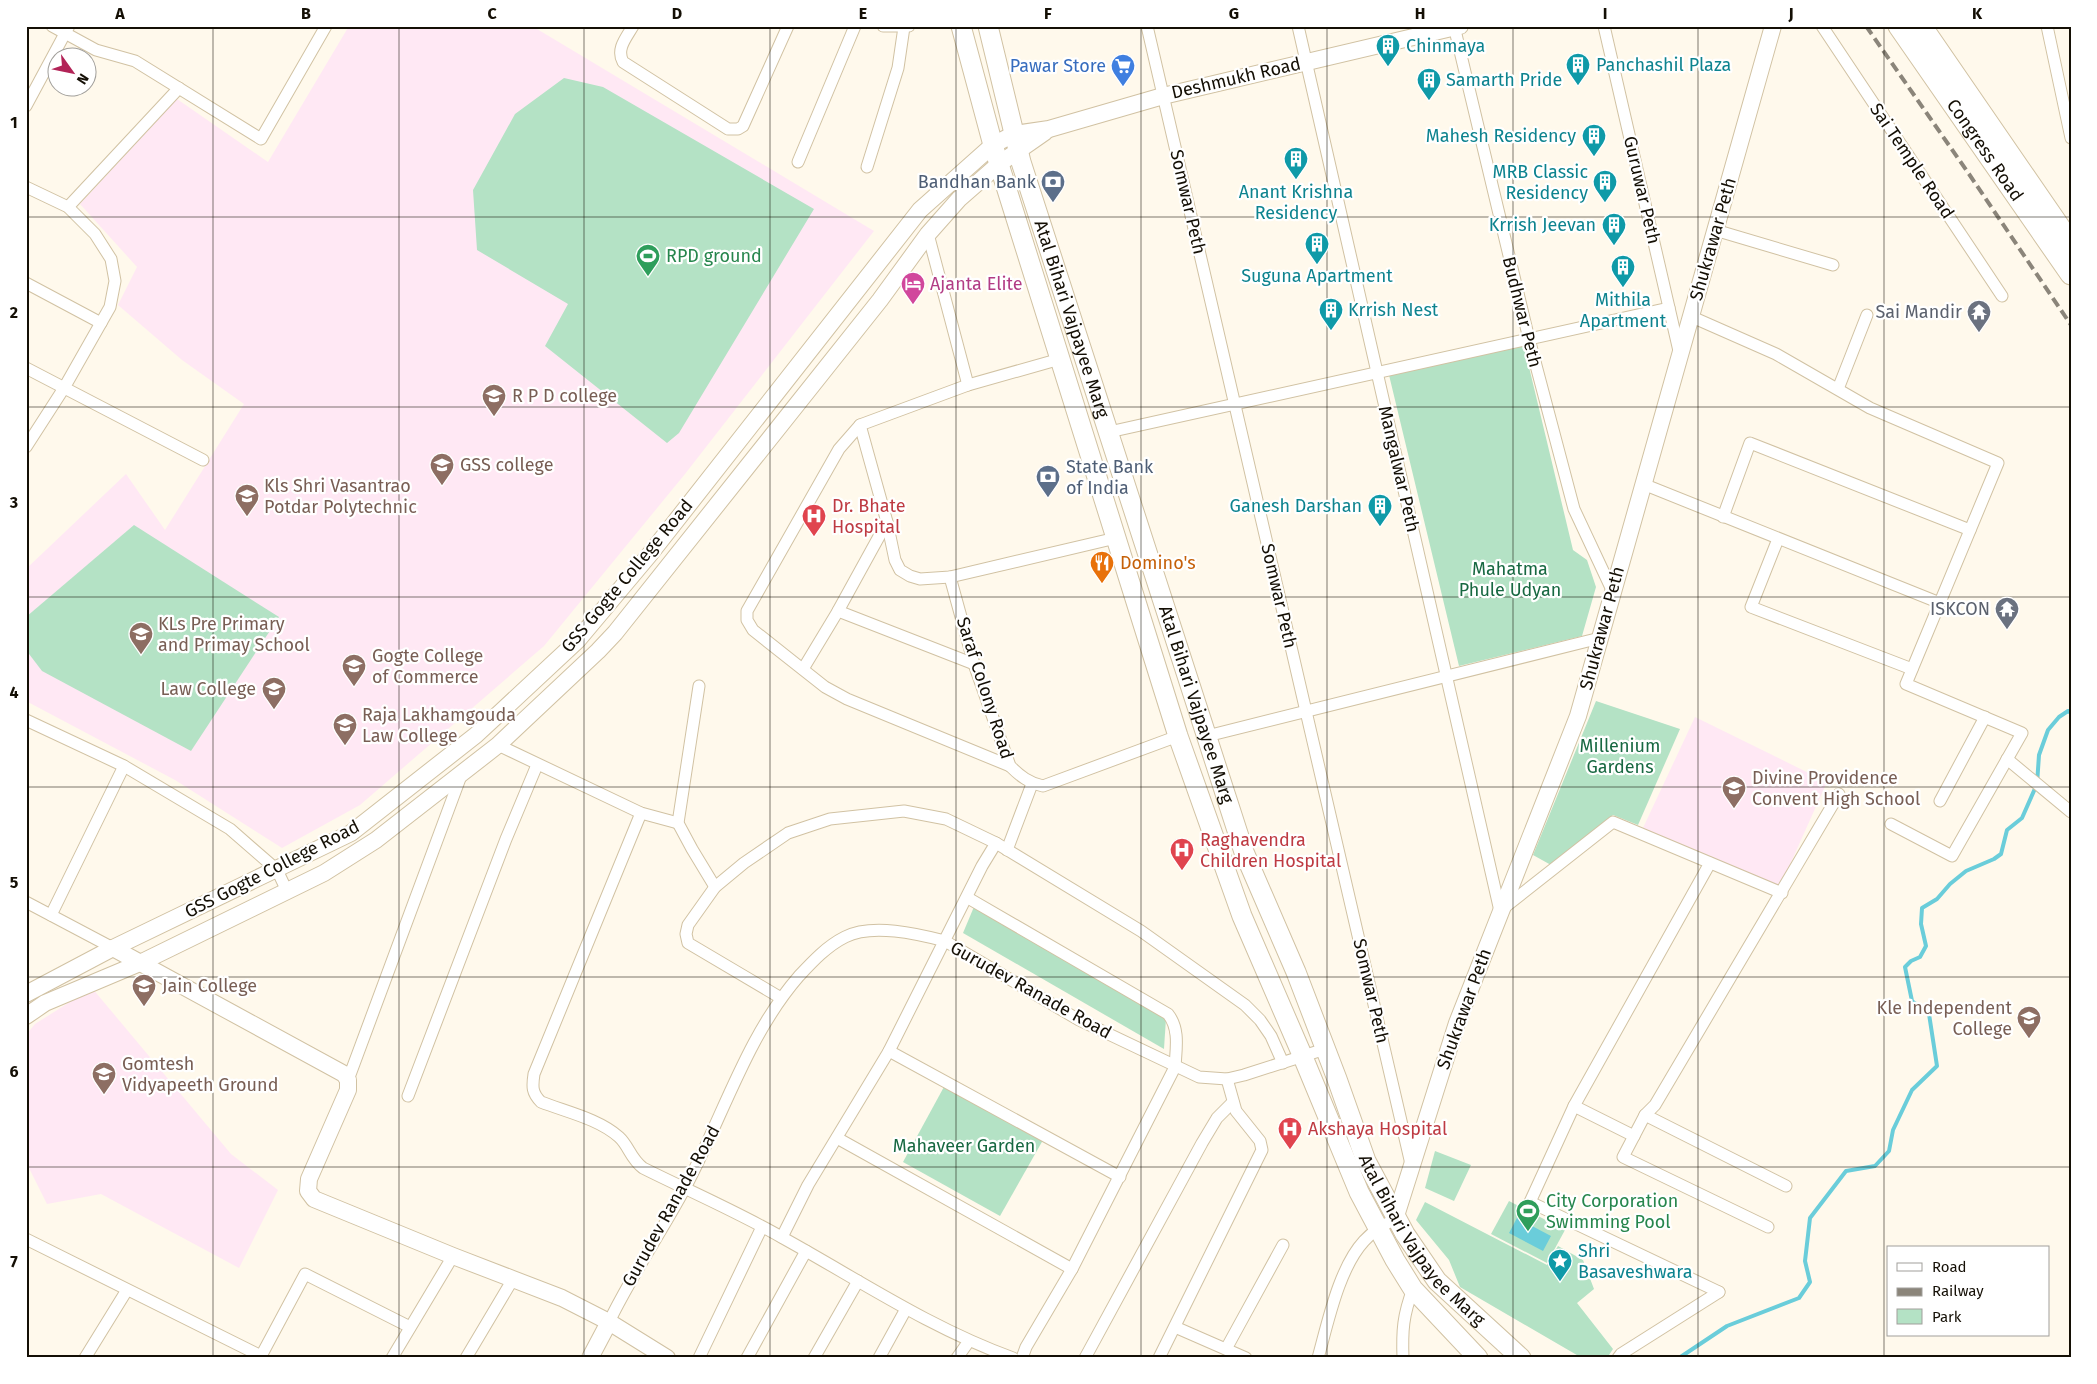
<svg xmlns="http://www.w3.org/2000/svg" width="2097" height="1384" font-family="'Fira Sans',sans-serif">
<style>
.education{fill:#ffe8f4}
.green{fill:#b4e2c5}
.water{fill:#6acdda}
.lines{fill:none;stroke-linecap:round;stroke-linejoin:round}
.stream{stroke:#6acdda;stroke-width:4}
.street-casing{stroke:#d1c2a3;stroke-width:13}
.secondary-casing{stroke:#d1c2a3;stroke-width:18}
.primary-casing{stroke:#d1c2a3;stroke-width:21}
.highway-casing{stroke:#d1c2a3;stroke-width:23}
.street{stroke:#fff;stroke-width:11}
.secondary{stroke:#fff;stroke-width:16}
.primary{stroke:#fff;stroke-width:19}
.highway{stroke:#fff;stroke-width:21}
.rail{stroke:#8b857a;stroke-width:4;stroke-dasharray:10 5;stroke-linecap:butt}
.grid{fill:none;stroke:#140f05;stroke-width:1;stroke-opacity:0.55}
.labels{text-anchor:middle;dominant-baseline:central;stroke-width:4.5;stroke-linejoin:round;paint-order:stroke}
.culture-label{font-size:18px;fill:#0d838f;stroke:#fff;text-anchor:start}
.shop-label{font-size:18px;fill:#366cbe;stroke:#fff;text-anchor:end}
.street-label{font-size:18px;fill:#140f05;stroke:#fff}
.service-label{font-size:18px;fill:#4e5e75;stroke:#fff;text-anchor:end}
.leisure-label{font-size:18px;fill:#27864d;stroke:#fff;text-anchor:start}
.hotel-label{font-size:18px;fill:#b23c85;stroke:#fff;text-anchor:start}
.worship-label{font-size:18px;fill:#5b616d;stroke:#fff;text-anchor:end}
.education-label{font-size:18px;fill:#785e54;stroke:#fff;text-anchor:start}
.health-label{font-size:18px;fill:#be3a42;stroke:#fff;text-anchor:start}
.food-label{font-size:18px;fill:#c56008;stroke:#fff;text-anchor:start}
.park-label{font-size:18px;fill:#176841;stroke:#fff}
.neatline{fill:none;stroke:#140f05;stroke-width:2}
.grid-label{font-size:16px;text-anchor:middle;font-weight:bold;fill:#140f05}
</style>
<rect width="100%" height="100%" fill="#fff9ec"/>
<g class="education">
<polygon points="349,26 532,26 874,231 685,474 544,646 360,805 282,848 175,780 26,701 26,569 126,474 165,530 244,404 182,360 118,305 137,267 80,204 177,99 268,162"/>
<polygon points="1695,717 1827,782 1779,889 1642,830"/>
<polygon points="92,988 231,1154 278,1190 239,1268 101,1194 47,1204 26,1162 26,1035 35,1024"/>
</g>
<g class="green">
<polygon points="564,78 603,87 814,209 679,433 667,443 545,346 568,304 477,250 473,190 515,114"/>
<polygon points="1523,342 1573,550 1587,560 1596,587 1582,636 1459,666 1389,375"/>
<polygon points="134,525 279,617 191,751 42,671 26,650 26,617"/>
<polygon points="1596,701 1680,729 1638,825 1613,815 1551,865 1533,855"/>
<polygon points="976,902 1166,1018 1164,1049 963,933"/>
<polygon points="945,1085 1043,1140 1000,1216 903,1162"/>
<polygon points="1435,1151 1471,1165 1454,1201 1425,1188"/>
<polygon points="1509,1201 1565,1230 1547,1263 1491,1234"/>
<polygon points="1425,1202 1547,1265 1558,1246 1583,1260 1594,1289 1577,1303 1613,1349 1607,1358 1582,1358 1460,1287 1449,1260 1416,1220"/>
</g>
<polygon class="water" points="1517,1218 1551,1236 1543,1251 1509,1233"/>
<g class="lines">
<polyline class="stream" points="1679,1358 1727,1326 1799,1298 1810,1282 1805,1261 1810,1218 1846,1171 1875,1166 1889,1151 1893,1130 1912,1090 1937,1066 1929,1014 1912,1001 1905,967 1911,961 1920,957 1926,946 1921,924 1922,908 1937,899 1950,884 1966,871 1994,859 2001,854 2007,830 2022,818 2037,784 2039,755 2048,730 2059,717 2068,711 2071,712"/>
<defs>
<g id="street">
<polyline points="52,26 96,50 135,61 261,139 326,26"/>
<path d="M633 26C626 38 616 49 623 62L728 129H738L743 126 788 26"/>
<polyline points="883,26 909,26"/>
<polyline points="1147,26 1411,1164"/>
<polyline points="1298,26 1500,911 1613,822 1782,893"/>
<polyline points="1454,26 1529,339 1574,509 1612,590"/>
<polyline points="1604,26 1679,351"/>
<polyline points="1822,26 2002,296"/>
<polyline points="2047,26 2071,138"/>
<polyline points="26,106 69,26"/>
<polyline points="798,162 855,26"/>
<polyline points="867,167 898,68 904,27"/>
<polyline points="26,187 68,207 95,234 111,259 115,281 110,307 64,388 26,447"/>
<polyline points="68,207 179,88"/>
<polyline points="1715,230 1833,265"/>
<polyline points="928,234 968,385"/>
<polyline points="26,283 101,323"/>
<polyline points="1692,317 1776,354 1870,408 1998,463 1906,684 2022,733 1952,856 1891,824"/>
<polyline points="26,368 203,460"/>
<polyline points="1838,389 1867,315"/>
<polyline points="860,425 887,522 895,560 900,570 910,576 920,579 950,577 1116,538"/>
<polyline points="1109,432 1669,308"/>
<polyline points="1643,484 1940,603"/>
<polyline points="1723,517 1750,443 1970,530"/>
<polyline points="1778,539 1751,607 1912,669"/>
<path d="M950 577 974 664 1010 766C1020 776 1029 783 1043 786L1178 736"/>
<polyline points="838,611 974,664"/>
<polyline points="803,669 838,611 887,522"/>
<polyline points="699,686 678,823 692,849 715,887"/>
<polyline points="26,720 124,766 230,829 277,870 287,891"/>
<polyline points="1207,736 1600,638"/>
<polyline points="498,745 641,813 678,823"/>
<polyline points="2007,759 2071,812"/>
<polyline points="1010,766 847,699 825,687 753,630 747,620 747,611 839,449 860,425 968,385 1060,359"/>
<polyline points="1940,801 1985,717"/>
<path d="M641 813 534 1074C532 1087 532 1093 541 1102 567 1112 599 1119 619 1137 629 1146 630 1158 643 1168 689 1191 738 1212 783 1238 859 1280 930 1328 1013 1358"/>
<polyline points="1007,850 1032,784"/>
<polyline points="1710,863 1574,1106 1530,1202 1719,1292"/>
<path d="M968 898 1168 1014C1180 1029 1176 1049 1175 1067L1072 1269 1026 1347 1022 1358"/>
<polyline points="26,902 113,948"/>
<polyline points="51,915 124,766"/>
<polyline points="781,998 688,943 686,934 688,925 715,887 744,863 788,833 830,819 904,811 946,819 996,843 1141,931 1245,1005 1260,1020 1271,1036 1283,1063"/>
<polyline points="889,1051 1120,1177"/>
<polyline points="348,1080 462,773"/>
<polyline points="408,1096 506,839 537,765"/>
<polyline points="1574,1106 1634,1136"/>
<polyline points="1645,1115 1786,1186"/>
<polyline points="837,1138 1072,1269"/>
<polyline points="1768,1227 1623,1157 1645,1115 1655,1105 1839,794"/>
<polyline points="782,1237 808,1185 889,1051 982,866 996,843"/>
<polyline points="26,1239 261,1356"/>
<path d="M609 1322C631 1276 661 1233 685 1188 723 1117 746 1037 799 976 813 961 827 946 845 937 872 923 918 934 945 941L1079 1020 1199 1077 1227 1079 1244 1075 1325 1049"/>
<polyline points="1175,1327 1246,1358"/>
<polyline points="1226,1349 1283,1245"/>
<polyline points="85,1358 127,1290"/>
<polyline points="260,1358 305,1274 410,1327"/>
<polyline points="392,1358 453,1256"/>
<polyline points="466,1358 513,1279"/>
<polyline points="699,1358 762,1227"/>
<polyline points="747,1358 806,1251"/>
<polyline points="814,1358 858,1281"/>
<polyline points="879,1358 906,1309"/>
<polyline points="957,1358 969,1341"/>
<polyline points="1085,1358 1202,1143 1217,1118 1233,1102"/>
<polyline points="1159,1358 1262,1150 1260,1141 1236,1111 1227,1079"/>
<path d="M1318 1358C1328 1322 1339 1268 1364 1241 1373 1231 1384 1225 1395 1219"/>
<path d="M1403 1358C1402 1331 1403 1315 1413 1289"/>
<polyline points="1618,1358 1621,1354 1719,1292"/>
</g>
<g id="secondary">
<polyline points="113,948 344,1074 348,1080 348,1090 309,1179 308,1191 314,1199 453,1256 562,1298 609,1322 667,1358"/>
<polyline points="26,994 113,948 351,833 476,735 577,641 650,554 920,210 993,145 1014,134 1049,129 1163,96 1460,26"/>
<polyline points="26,1016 45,1003 140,963 324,873 376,840 498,745 598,651 615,633 880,300 928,234 959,199 999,164 1045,132"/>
<polyline points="1395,1219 1457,1023 1578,716 1773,26"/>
<polyline points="590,1358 609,1322"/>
</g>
<g id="primary">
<polyline points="961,26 993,145 1178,736 1242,916 1303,1057 1359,1192 1395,1260 1413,1289 1478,1358"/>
<path id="s1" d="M988 26 1021 162 1244 852 1296 972 1337 1079 1366 1161 1405 1234 1437 1281 1521 1358"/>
</g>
<g id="highway">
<path id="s2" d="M1899 26 2071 274"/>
<polyline points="1921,26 2071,244"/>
</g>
</defs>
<use href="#street" class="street-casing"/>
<use href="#secondary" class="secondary-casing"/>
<use href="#primary" class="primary-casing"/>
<use href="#highway" class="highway-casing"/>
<use href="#street" class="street"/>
<use href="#secondary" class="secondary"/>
<use href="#primary" class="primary"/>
<use href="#highway" class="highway"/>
<polyline class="rail" points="1866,26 1969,174 2071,325"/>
</g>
<path class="grid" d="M213 26V1358M399 26V1358M584 26V1358M770 26V1358M956 26V1358M1141 26V1358M1327 26V1358M1513 26V1358M1698 26V1358M1884 26V1358M26 217H2071M26 407H2071M26 597H2071M26 787H2071M26 977H2071M26 1167H2071"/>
<defs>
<symbol id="building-pin" viewBox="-11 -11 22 30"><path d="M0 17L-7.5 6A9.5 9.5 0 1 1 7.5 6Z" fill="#0f9aa8" stroke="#fff"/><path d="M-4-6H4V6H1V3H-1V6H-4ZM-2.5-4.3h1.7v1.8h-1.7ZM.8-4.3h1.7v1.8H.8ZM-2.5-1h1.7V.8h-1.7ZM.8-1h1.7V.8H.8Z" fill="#fff"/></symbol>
<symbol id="supermarket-pin" viewBox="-11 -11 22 30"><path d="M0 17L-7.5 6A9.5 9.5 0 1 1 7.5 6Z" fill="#3f7fe0" stroke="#fff"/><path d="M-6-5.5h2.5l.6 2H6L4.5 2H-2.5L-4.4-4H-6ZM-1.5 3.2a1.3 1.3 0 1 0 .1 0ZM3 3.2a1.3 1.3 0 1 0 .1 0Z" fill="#fff"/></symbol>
<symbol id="bank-pin" viewBox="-11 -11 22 30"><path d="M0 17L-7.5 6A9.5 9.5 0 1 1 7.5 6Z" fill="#5c6f8a" stroke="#fff"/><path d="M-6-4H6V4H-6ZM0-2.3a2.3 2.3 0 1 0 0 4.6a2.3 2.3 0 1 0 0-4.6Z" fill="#fff"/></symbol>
<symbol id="stadium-pin" viewBox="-11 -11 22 30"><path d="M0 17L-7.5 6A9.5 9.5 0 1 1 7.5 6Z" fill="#2e9e5b" stroke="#fff"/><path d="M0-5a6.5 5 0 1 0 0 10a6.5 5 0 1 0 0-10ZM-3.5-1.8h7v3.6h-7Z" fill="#fff"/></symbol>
<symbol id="hotel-pin" viewBox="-11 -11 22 30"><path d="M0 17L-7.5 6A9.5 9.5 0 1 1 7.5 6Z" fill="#d1479c" stroke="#fff"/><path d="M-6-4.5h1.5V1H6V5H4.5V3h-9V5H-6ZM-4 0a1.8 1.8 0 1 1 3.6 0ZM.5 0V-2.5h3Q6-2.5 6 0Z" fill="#fff"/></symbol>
<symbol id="temple-pin" viewBox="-11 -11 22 30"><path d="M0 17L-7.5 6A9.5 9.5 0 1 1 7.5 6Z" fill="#6b7280" stroke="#fff"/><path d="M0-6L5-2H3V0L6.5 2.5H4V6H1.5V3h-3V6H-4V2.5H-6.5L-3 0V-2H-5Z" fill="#fff"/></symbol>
<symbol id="school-pin" viewBox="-11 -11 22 30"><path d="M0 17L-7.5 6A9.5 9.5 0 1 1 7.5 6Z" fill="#8d6e63" stroke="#fff"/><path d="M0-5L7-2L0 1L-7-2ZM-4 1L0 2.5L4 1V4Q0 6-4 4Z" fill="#fff"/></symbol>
<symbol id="university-pin" viewBox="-11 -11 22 30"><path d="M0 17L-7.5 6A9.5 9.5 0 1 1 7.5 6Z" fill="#8d6e63" stroke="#fff"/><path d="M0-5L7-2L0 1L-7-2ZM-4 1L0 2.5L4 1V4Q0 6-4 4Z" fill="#fff"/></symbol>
<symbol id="hospital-pin" viewBox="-11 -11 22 30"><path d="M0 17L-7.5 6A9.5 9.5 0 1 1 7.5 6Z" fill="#e0444e" stroke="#fff"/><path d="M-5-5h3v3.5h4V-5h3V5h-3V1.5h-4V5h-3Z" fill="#fff"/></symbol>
<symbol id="restaurant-pin" viewBox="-11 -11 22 30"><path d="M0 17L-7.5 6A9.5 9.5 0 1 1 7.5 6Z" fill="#e8710a" stroke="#fff"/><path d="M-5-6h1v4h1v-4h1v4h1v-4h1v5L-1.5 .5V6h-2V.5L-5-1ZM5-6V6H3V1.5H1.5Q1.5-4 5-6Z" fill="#fff"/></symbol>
<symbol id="sight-pin" viewBox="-11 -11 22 30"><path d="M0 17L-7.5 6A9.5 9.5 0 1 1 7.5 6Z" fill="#0f9aa8" stroke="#fff"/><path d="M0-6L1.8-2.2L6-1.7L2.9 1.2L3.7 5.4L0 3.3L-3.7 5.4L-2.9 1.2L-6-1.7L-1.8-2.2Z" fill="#fff"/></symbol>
</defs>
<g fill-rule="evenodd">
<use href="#building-pin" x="1374" y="32" width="28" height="38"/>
<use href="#building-pin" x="1564" y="51" width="28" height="38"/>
<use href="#supermarket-pin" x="1109" y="52" width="28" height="38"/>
<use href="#building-pin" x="1415" y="66" width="28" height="38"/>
<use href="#building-pin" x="1580" y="122" width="28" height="38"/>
<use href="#building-pin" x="1282" y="145" width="28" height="38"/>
<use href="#bank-pin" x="1039" y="168" width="28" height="38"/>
<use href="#building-pin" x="1591" y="168" width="28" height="38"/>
<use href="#building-pin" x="1600" y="211" width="28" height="38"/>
<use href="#building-pin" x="1303" y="230" width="28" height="38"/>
<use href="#stadium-pin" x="634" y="242" width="28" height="38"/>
<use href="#building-pin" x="1609" y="253" width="28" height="38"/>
<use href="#hotel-pin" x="899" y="270" width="28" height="38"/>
<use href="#building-pin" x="1317" y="296" width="28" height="38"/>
<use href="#temple-pin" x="1965" y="298" width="28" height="38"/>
<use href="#school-pin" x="480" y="382" width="28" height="38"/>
<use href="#university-pin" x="428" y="451" width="28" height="38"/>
<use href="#bank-pin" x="1034" y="463" width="28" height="38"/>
<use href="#university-pin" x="233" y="482" width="28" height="38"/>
<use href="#building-pin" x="1366" y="492" width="28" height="38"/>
<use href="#hospital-pin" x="800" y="502" width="28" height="38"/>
<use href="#restaurant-pin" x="1088" y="549" width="28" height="38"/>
<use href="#temple-pin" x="1993" y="595" width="28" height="38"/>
<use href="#school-pin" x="127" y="620" width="28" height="38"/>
<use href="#university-pin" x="340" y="652" width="28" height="38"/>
<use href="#school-pin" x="260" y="675" width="28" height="38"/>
<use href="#university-pin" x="331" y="711" width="28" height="38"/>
<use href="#school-pin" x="1720" y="774" width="28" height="38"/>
<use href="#hospital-pin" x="1168" y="836" width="28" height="38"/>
<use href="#university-pin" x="130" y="972" width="28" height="38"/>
<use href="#university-pin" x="2015" y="1004" width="28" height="38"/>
<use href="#university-pin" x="90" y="1060" width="28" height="38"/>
<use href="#hospital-pin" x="1276" y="1115" width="28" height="38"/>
<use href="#stadium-pin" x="1514" y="1197" width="28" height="38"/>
<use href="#sight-pin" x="1546" y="1247" width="28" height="38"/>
</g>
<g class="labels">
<g class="culture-label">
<text x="1406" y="46">Chinmaya</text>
<text x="1596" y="65">Panchashil Plaza</text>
<text x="1446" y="80">Samarth Pride</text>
<text x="1576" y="136" text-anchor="end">Mahesh Residency</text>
<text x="1588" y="172" text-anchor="end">MRB Classic<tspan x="1588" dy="21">Residency</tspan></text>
<text x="1296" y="192" text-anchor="middle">Anant Krishna<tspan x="1296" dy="21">Residency</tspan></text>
<text x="1596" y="225" text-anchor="end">Krrish Jeevan</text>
<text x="1317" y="276" text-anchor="middle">Suguna Apartment</text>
<text x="1623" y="300" text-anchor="middle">Mithila<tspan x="1623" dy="21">Apartment</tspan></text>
<text x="1348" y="310">Krrish Nest</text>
<text x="1362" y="506" text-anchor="end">Ganesh Darshan</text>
<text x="1578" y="1251">Shri<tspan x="1578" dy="21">Basaveshwara</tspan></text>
</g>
<g class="shop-label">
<text x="1106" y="66">Pawar Store</text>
</g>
<g class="street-label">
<text transform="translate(1236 78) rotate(-13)">Deshmukh Road</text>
<text stroke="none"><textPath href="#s2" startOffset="151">Congress Road</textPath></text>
<text transform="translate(1912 161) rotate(56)">Sai Temple Road</text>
<text transform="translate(1642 190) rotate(77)">Guruwar Peth</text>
<text transform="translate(1188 202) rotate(77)">Somwar Peth</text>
<text transform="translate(1713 239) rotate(-74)">Shukrawar Peth</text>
<text transform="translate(1522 312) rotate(76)">Budhwar Peth</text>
<text stroke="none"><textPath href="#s1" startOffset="305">Atal Bihari Vajpayee Marg</textPath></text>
<text transform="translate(1399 469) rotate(77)">Mangalwar Peth</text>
<text transform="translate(627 576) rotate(-50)">GSS Gogte College Road</text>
<text transform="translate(1279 596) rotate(77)">Somwar Peth</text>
<text transform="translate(1602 628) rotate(-75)">Shukrawar Peth</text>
<text transform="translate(985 688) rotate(72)">Saraf Colony Road</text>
<text stroke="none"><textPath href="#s1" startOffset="710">Atal Bihari Vajpayee Marg</textPath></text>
<text transform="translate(272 869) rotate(-27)">GSS Gogte College Road</text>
<text transform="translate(1031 990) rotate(29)">Gurudev Ranade Road</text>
<text transform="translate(1371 991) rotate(77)">Somwar Peth</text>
<text transform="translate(1464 1009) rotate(-70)">Shukrawar Peth</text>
<text transform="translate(671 1206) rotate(-61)">Gurudev Ranade Road</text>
<text stroke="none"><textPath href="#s1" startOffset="1295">Atal Bihari Vajpayee Marg</textPath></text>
</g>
<g class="service-label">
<text x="1036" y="182">Bandhan Bank</text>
<text x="1066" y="467" text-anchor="start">State Bank<tspan x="1066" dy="21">of India</tspan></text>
</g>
<g class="leisure-label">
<text x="666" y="256">RPD ground</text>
<text x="1546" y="1201">City Corporation<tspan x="1546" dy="21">Swimming Pool</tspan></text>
</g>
<g class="hotel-label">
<text x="930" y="284">Ajanta Elite</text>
</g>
<g class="worship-label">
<text x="1962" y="312">Sai Mandir</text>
<text x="1990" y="609">ISKCON</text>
</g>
<g class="education-label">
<text x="512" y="396">R P D college</text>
<text x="460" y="465">GSS college</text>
<text x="264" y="486">Kls Shri Vasantrao<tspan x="264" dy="21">Potdar Polytechnic</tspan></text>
<text x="158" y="624">KLs Pre Primary<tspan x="158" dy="21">and Primay School</tspan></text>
<text x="372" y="656">Gogte College<tspan x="372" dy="21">of Commerce</tspan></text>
<text x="256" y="689" text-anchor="end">Law College</text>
<text x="362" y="715">Raja Lakhamgouda<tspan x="362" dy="21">Law College</tspan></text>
<text x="1752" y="778">Divine Providence<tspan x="1752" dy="21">Convent High School</tspan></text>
<text x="162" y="986">Jain College</text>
<text x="2012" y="1008" text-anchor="end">Kle Independent<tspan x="2012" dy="21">College</tspan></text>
<text x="122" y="1064">Gomtesh<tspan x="122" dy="21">Vidyapeeth Ground</tspan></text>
</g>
<g class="health-label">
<text x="832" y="506">Dr. Bhate<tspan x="832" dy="21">Hospital</tspan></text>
<text x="1200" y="840">Raghavendra<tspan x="1200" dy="21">Children Hospital</tspan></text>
<text x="1308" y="1129">Akshaya Hospital</text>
</g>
<g class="food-label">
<text x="1120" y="563">Domino's</text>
</g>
<g class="park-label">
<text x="1510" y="569">Mahatma<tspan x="1510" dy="21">Phule Udyan</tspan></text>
<text x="1620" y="746">Millenium<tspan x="1620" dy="21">Gardens</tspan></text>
<text x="964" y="1146">Mahaveer Garden</text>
</g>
</g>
<rect width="2097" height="1384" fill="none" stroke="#ffffff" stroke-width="55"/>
<rect x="1887" y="1246" width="162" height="90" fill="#ffffff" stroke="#a19f9b"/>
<rect x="1897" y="1263" width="25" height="8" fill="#ffffff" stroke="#a19f9b"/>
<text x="1932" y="1272" font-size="15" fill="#140f05">Road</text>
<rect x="1897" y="1288" width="25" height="8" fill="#8b857a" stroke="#a19f9b"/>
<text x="1932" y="1296" font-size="15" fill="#140f05">Railway</text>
<rect x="1897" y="1309" width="25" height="15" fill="#b4e2c5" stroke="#a19f9b"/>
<text x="1932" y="1322" font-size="15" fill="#140f05">Park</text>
<g transform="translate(72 72) rotate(123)"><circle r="24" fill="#ffffff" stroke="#a19f9b"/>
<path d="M0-4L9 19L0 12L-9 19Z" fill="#b22357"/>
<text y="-8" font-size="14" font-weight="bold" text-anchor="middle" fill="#140f05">N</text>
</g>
<rect x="28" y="28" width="2042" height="1328" class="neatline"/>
<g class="grid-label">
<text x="120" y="19">A</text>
<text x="306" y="19">B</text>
<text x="492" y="19">C</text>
<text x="677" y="19">D</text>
<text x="863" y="19">E</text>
<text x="1048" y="19">F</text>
<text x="1234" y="19">G</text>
<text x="1420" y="19">H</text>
<text x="1605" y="19">I</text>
<text x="1791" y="19">J</text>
<text x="1977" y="19">K</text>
<text x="14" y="128">1</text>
<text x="14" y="318">2</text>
<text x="14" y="508">3</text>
<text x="14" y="698">4</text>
<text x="14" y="888">5</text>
<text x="14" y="1077">6</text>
<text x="14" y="1267">7</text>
</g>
</svg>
